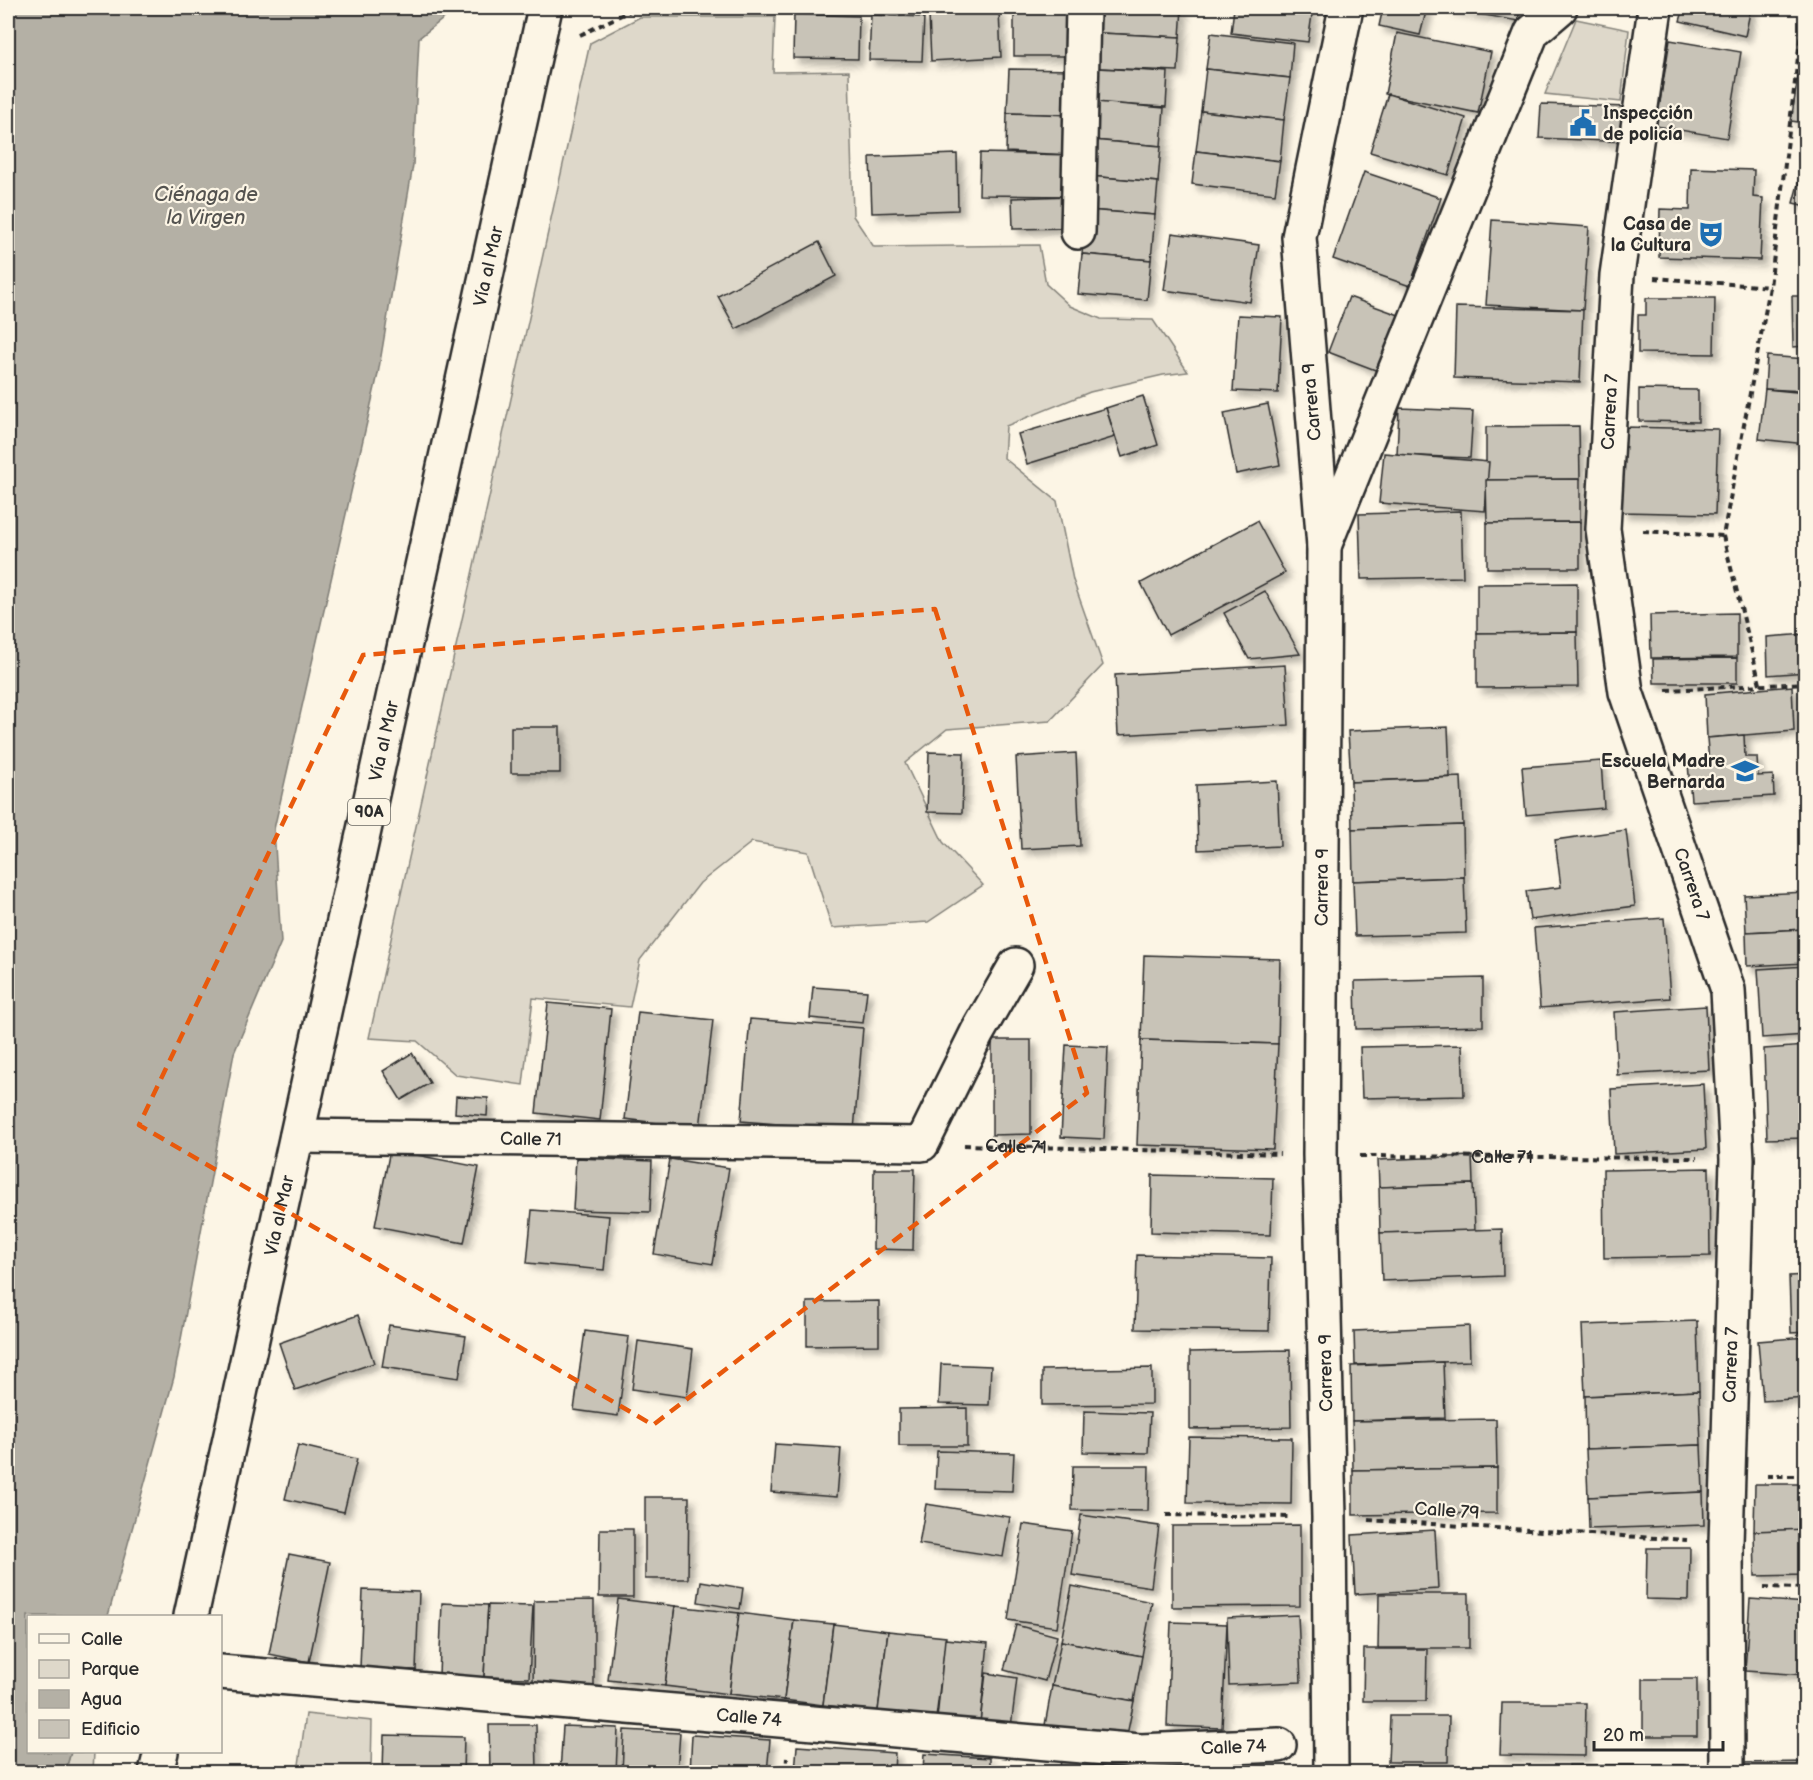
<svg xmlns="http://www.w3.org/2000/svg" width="1813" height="1780" font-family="'Balsamiq Sans',sans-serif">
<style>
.green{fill:#ded8ca;stroke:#84827a;stroke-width:1.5}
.water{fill:#b4b0a5;stroke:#7d7b74;stroke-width:1.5}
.building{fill:#c8c3b7;stroke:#2b2b2b;stroke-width:1.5;filter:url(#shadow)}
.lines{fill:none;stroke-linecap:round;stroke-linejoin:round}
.street-casing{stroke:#2b2b2b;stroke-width:38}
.secondary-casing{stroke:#2b2b2b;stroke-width:38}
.highway-casing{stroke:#2b2b2b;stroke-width:38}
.path{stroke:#2b2b2b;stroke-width:4;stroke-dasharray:6 4.5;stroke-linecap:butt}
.street{stroke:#fcf5e5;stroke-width:33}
.secondary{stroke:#fcf5e5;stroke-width:33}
.highway{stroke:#fcf5e5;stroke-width:33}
.marked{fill:none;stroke:#e8590c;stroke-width:4.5;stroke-dasharray:12 8;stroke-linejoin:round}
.labels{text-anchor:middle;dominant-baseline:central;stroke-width:4.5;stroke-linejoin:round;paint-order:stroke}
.shield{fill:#fcf5e5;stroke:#6a6863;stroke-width:1.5}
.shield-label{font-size:16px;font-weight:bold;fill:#2b2b2b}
.poi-label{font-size:18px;font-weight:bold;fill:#2b2b2b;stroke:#fcf5e5;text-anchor:end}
.street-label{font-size:18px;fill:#2b2b2b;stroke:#fcf5e5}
.water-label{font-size:20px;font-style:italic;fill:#545350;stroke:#fcf5e5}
</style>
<defs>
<filter id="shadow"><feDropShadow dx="5.5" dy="5.5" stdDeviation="3" flood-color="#0004"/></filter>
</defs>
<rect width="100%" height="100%" fill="#fcf5e5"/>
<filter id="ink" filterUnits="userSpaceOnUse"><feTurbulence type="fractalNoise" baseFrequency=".0167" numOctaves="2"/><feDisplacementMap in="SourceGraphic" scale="12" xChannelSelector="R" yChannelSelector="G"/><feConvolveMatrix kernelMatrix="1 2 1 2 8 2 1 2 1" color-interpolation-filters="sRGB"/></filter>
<g filter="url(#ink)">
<g class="green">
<polygon points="640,17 775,17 773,72 849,71 853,216 874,247 1039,245 1046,284 1070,306 1101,319 1153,320 1188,372 1163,375 1090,392 1006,426 1004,458 1057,501 1073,580 1103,665 1050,721 947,729 905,763 943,842 983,885 928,922 832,928 808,852 752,842 700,883 640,960 630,1007 533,998 523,1085 456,1075 417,1041 369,1038 590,43"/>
<polygon points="1576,19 1629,30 1621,102 1545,94"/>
<polygon points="306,1714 372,1721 371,1772 298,1772"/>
<polygon points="71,1752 94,1752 93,1772 65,1772"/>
</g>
<polygon class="water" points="8,8 457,8 419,38 413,165 378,374 274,829 281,942 234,1053 174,1377 108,1616 28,1616 28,1752 71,1752 65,1772 8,1772"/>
<g class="building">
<polygon points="1101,8 1182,8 1180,37 1100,33"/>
<polygon points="1234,8 1313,8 1308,42 1231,33"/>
<polygon points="1383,8 1427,8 1420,35 1379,26"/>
<polygon points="1445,8 1520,8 1518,21"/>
<polygon points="1684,8 1751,8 1745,36 1680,21"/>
<polygon points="999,11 1001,57 931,61 929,15"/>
<rect x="1014" y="11" width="64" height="45"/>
<polygon points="794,14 859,16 858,59 793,58"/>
<polygon points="871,15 924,17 922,61 869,60"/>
<polygon points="1100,33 1180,37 1178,71 1098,68"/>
<polygon points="1211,33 1293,43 1290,78 1206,69"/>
<polygon points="1397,33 1491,52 1478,113 1385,94"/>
<polygon points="1670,40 1741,52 1727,138 1656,126"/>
<polygon points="1801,58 1806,58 1806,123 1791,121"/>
<polygon points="1098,68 1168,72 1166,107 1096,103"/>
<polygon points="1009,69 1076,70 1075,115 1007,113"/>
<polygon points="1206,69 1290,78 1284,120 1201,111"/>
<polygon points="1388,94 1466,118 1448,175 1370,152"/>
<polygon points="1096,102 1164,108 1161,146 1092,140"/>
<polygon points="1541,104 1627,107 1626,142 1539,138"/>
<polygon points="1201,111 1284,120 1280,161 1196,151"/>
<polygon points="1007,113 1075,115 1073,155 1006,152"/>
<polygon points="1092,140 1161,146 1158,182 1089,176"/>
<polygon points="1196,151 1280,161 1275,194 1192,184"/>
<polygon points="980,153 1073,155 1072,196 979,195"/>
<polygon points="957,154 958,210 872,213 870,157"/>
<polygon points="1806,154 1806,206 1793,203"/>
<polygon points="1691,168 1754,170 1753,197 1763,198 1760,260 1659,257 1660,209 1690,210"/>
<polygon points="1364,172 1441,198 1410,286 1333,259"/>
<polygon points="1089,176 1158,182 1155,215 1086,210"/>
<polygon points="1072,196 1072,228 1013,229 1012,198"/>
<polygon points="1086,210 1155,215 1151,260 1082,254"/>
<polygon points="1492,220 1589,227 1583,310 1486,305"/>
<polygon points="1172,233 1259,245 1250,302 1164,290"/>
<polygon points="819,242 836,276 736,329 718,296"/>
<polygon points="1082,254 1151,260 1147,300 1078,294"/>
<polygon points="1792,296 1806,296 1806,346 1793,347"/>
<polygon points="1349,297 1399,315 1378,371 1328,352"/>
<polygon points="1646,298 1715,298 1714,354 1638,353 1638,315 1646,315"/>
<polygon points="1456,307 1583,310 1580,382 1454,378"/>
<polygon points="1238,315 1282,317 1278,393 1233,391"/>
<polygon points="1767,356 1806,359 1806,391 1765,389"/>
<polygon points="1639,389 1698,390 1698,422 1639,421"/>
<polygon points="1765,389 1806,393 1806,444 1759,439"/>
<polygon points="1143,396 1158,445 1122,457 1106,408"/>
<polygon points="1268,404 1280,465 1236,474 1224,413"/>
<polygon points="1106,408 1115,437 1027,464 1018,434"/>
<polygon points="1399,408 1473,411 1470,458 1397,455"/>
<polygon points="1579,426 1580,479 1486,480 1486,427"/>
<polygon points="1624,427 1718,429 1715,514 1622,512"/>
<polygon points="1384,453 1489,462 1485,511 1379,503"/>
<polygon points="1580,479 1580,522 1487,523 1486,480"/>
<polygon points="1461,511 1463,577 1361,579 1359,514"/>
<polygon points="1257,521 1285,573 1168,635 1141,583"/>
<polygon points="1580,522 1580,568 1487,568 1487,523"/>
<polygon points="1577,583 1577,632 1477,633 1477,584"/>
<polygon points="1265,591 1300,654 1249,659 1224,613"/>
<polygon points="1737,613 1737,657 1651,658 1650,615"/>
<polygon points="1577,632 1578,687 1477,688 1477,633"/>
<polygon points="1806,634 1806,672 1768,675 1767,637"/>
<polygon points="1737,658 1737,683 1654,683 1653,659"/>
<polygon points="1285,665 1289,725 1118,735 1115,675"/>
<polygon points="1792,686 1794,731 1707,738 1705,694"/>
<rect x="511" y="727" width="49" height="46"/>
<polygon points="1448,727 1450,777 1351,782 1348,731"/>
<polygon points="1744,735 1745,757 1757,757 1758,776 1773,775 1774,796 1691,801 1688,763 1709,762 1707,738"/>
<polygon points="929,752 964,753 962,813 927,812"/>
<polygon points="1076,753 1080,846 1021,849 1016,757"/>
<polygon points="1601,761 1604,808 1526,815 1522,767"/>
<polygon points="1461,777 1463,825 1352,829 1351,782"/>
<polygon points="1277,781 1280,846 1198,850 1196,785"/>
<polygon points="1463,825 1464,877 1353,881 1352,829"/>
<polygon points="1626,830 1635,906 1530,920 1526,891 1561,887 1555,840"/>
<polygon points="1464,877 1466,933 1355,936 1353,881"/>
<polygon points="1806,892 1806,929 1746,932 1744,895"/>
<polygon points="1664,918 1670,998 1540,1008 1534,928"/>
<polygon points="1806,929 1806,963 1747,966 1746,932"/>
<polygon points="1144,955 1280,959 1278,1044 1141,1040"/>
<polygon points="1806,966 1806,1035 1762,1038 1758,969"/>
<polygon points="1483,978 1483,1026 1356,1029 1355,981"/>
<polygon points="813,987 867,991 863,1023 810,1018"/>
<polygon points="548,1003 611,1009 600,1120 536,1113"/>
<polygon points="1706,1006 1709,1070 1617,1075 1614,1012"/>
<polygon points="638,1012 713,1020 700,1128 625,1119"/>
<polygon points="750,1019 863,1028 854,1130 741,1121"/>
<polygon points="992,1040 1031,1040 1031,1134 992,1135"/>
<polygon points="1141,1040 1278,1044 1273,1149 1137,1145"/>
<polygon points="1066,1045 1108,1047 1104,1139 1061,1137"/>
<polygon points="1462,1045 1464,1096 1362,1098 1360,1047"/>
<polygon points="1806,1046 1806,1138 1767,1139 1764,1049"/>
<polygon points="412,1053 430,1083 401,1100 383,1071"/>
<polygon points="1703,1084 1706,1149 1614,1154 1611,1089"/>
<polygon points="456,1096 488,1098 487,1116 455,1113"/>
<polygon points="390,1150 479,1167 464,1243 375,1226"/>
<polygon points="1472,1156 1473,1184 1379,1187 1378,1160"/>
<polygon points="576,1158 652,1161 650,1212 573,1210"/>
<polygon points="670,1159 729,1168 713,1264 654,1254"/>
<polygon points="1709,1168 1710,1256 1604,1258 1603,1170"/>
<polygon points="874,1169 915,1169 913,1250 873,1249"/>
<polygon points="1806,1174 1806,1225 1803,1225 1799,1175"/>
<polygon points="1152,1175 1273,1178 1271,1235 1151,1232"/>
<polygon points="1473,1184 1475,1231 1380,1233 1379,1187"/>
<polygon points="532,1210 609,1216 604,1270 527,1263"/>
<polygon points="1502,1229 1503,1276 1382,1281 1380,1233"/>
<polygon points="1137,1255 1271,1258 1269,1331 1135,1329"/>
<polygon points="1806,1275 1806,1332 1791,1333 1789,1276"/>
<polygon points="879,1301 879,1345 807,1346 807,1302"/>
<polygon points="358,1315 374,1363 295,1390 279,1343"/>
<polygon points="1697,1321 1699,1391 1585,1396 1582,1325"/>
<polygon points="389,1325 466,1336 459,1378 382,1367"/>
<polygon points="1469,1326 1470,1361 1355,1365 1354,1331"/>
<polygon points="585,1331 629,1337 618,1416 574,1410"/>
<polygon points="1806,1337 1806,1398 1763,1401 1758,1341"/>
<polygon points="638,1341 693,1349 687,1397 632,1389"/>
<polygon points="1290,1350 1291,1427 1190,1429 1190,1352"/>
<polygon points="1443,1362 1445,1418 1352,1421 1351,1366"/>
<polygon points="941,1364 991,1366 989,1405 939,1404"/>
<polygon points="1152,1368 1152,1404 1042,1405 1042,1370"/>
<polygon points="1699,1391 1701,1445 1586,1449 1585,1396"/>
<polygon points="967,1408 967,1446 899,1446 899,1409"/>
<polygon points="1084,1411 1150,1413 1148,1453 1083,1452"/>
<polygon points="1496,1419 1497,1468 1353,1470 1352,1421"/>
<polygon points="1189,1437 1292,1438 1291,1504 1187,1503"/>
<polygon points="775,1444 841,1448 837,1497 771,1492"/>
<polygon points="298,1445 357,1459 344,1512 285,1499"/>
<polygon points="1701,1445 1703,1492 1588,1497 1586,1449"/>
<polygon points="937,1451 1014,1453 1012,1491 935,1489"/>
<polygon points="1073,1466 1149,1466 1148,1511 1072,1510"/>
<polygon points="1497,1468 1497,1513 1353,1515 1353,1470"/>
<polygon points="1755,1484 1806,1484 1806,1530 1754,1531"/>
<polygon points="1703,1492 1704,1525 1589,1529 1588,1497"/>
<polygon points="645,1497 689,1497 688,1579 645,1579"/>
<polygon points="926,1504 1010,1517 1003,1557 919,1544"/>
<polygon points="1081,1515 1159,1526 1151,1587 1072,1575"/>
<polygon points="1023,1524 1072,1531 1057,1627 1008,1620"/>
<polygon points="1300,1525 1300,1606 1172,1607 1172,1526"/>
<polygon points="600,1529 633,1529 633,1597 599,1597"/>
<polygon points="1806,1529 1806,1575 1755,1576 1754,1531"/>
<polygon points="1435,1530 1438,1589 1355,1594 1352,1535"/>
<polygon points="1647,1548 1690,1548 1689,1600 1646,1599"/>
<polygon points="289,1554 330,1562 309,1662 269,1654"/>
<polygon points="701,1581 743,1588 740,1609 698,1602"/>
<polygon points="1072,1586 1152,1602 1142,1656 1061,1641"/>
<polygon points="363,1590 419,1592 416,1670 360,1668"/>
<polygon points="1379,1594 1469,1594 1469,1648 1378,1648"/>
<polygon points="618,1599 675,1606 665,1686 608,1680"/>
<polygon points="1750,1599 1806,1603 1806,1675 1745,1671"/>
<polygon points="594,1600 594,1689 533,1689 534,1601"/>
<polygon points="442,1603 488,1605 484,1677 439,1675"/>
<polygon points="488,1605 533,1606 529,1678 484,1677"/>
<polygon points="675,1606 739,1613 729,1694 665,1686"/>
<polygon points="739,1613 794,1620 784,1700 729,1694"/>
<polygon points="1298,1615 1301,1682 1229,1685 1227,1618"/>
<polygon points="794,1620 833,1624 823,1705 784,1700"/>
<polygon points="1171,1622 1227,1624 1222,1728 1167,1726"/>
<polygon points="833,1624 888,1631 878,1711 823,1705"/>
<polygon points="1016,1625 1057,1636 1045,1681 1004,1670"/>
<polygon points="888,1631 946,1637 936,1718 878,1711"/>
<polygon points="945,1639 988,1643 980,1723 937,1719"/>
<polygon points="1061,1641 1142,1656 1134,1701 1052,1686"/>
<polygon points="1364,1649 1427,1649 1426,1701 1363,1701"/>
<polygon points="986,1673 1017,1678 1011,1727 980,1723"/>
<rect x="1643" y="1679" width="54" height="57"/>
<polygon points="1052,1686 1134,1701 1126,1740 1045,1725"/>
<polygon points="1502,1703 1586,1703 1585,1756 1500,1755"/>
<polygon points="1390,1716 1449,1716 1448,1762 1388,1762"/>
<polygon points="489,1725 536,1725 537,1772 490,1772"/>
<polygon points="563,1726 618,1728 616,1772 560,1772"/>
<polygon points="624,1730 680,1733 677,1772 622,1772"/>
<polygon points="384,1735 464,1737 463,1772 383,1772"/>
<polygon points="692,1735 770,1740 767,1772 690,1772"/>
<polygon points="797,1746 895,1753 894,1772 795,1772"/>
<polygon points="924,1754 990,1758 990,1772 923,1772"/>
<polygon points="1061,1755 1131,1758 1130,1772 1060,1772"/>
<polygon points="1806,1762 1806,1772 1740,1772 1740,1763"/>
<rect x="1569" y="1765" width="116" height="7"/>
</g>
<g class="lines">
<defs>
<g id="street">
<path id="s3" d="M1655 8 1617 275 1603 529 1626 692 1728 990 1737 1159 1726 1543 1727 1772"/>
<polyline points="1078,232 1083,8"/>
<polyline points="1324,546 1532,32 1560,8"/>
<path id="s4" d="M297 1136 922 1144 977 1033 1016 965"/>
<path id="s5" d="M220 1672 1140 1751 1279 1745"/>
</g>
<g id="secondary">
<path id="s6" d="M1331 1772 1329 1517 1320 1155 1324 546 1299 237 1346 8"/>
</g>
<g id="highway">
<path id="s7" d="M191 1616 545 8"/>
<polyline points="156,1772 161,1752"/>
</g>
</defs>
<use href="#street" class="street-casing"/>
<use href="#secondary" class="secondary-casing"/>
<use href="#highway" class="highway-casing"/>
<g class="path">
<polyline points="580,35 636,8 1044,10"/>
<polyline points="1654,278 1770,287"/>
<polyline points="1643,531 1723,536"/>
<polyline points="1760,684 1723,536 1770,287 1804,8"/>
<polyline points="1666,690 1806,683"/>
<path id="s1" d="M964 1145 1280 1154"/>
<path id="s2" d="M1360 1156 1697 1158"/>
<polyline points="1767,1476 1806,1476"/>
<polyline points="1166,1515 1291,1517"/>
<polyline points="1368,1520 1687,1540"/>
<polyline points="1764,1587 1806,1588"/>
<polyline points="786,1772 787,1758"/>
</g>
<use href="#street" class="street"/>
<use href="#secondary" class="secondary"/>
<use href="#highway" class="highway"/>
</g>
</g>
<path class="marked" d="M935 609 1087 1093 653 1425 139 1125 363 655Z"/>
<defs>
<symbol id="civic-bare" viewBox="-9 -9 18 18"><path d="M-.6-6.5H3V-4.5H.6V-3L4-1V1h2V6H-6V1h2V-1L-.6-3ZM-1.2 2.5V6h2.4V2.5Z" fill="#1f6fb2" stroke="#fcf5e5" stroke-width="2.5" paint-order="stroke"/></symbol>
<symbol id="theatre-bare" viewBox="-9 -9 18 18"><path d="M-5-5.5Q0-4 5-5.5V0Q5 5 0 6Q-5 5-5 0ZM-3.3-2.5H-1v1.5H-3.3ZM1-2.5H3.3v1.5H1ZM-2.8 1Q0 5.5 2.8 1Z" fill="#1f6fb2" stroke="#fcf5e5" stroke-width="2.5" paint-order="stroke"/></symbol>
<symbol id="school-bare" viewBox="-9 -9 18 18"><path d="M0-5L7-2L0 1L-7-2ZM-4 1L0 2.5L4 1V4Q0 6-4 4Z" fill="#1f6fb2" stroke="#fcf5e5" stroke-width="2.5" paint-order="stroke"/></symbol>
</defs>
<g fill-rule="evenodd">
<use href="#civic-bare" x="1564" y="104" width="38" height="38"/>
<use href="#theatre-bare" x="1692" y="215" width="38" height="38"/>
<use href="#school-bare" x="1726" y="752" width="38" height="38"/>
</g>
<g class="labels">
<rect class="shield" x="348" y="799" width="42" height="26" rx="4.5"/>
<g class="shield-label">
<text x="369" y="812">90A</text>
</g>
<g class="poi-label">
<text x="1603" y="113" text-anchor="start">Inspección<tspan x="1603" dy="21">de policía</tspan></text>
<text x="1691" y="224">Casa de<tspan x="1691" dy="21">la Cultura</tspan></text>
<text x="1725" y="761">Escuela Madre<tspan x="1725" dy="21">Bernarda</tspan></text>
</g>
<g class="street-label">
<text stroke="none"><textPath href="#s7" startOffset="1382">Vía al Mar</textPath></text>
<text transform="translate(1312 402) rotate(-95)">Carrera 9</text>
<text transform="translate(1610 412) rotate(-87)">Carrera 7</text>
<text stroke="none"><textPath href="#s7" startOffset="896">Vía al Mar</textPath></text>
<text stroke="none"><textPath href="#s3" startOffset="892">Carrera 7</textPath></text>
<text stroke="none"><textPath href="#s6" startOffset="885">Carrera 9</textPath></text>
<text stroke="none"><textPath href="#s4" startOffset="234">Calle 71</textPath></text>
<text stroke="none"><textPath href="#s1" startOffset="52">Calle 71</textPath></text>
<text stroke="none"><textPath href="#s2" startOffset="142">Calle 71</textPath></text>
<text stroke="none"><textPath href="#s7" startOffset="410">Vía al Mar</textPath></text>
<text transform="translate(1731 1365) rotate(-88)">Carrera 7</text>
<text transform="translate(1326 1373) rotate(-91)">Carrera 9</text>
<text transform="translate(1447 1511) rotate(4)">Calle 79</text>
<text stroke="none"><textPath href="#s5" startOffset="531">Calle 74</textPath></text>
<text stroke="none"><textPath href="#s5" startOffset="1017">Calle 74</textPath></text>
</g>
<g class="water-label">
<text x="206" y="195">Ciénaga de<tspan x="206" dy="23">la Virgen</tspan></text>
</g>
</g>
<rect width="1813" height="1780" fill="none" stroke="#fcf5e5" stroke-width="30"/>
<rect x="15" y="15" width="1783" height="1750" fill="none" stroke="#2b2b2b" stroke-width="2" filter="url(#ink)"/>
<rect x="27" y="1615" width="195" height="138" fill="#fcf5e5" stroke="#a8a49b" stroke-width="1.5"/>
<rect x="39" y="1634" width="30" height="9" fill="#fcf5e5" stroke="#a8a49b" stroke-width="1.5"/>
<text x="81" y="1645" font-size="18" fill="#2b2b2b">Calle</text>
<rect x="39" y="1660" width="30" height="18" fill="#ded8ca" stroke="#a8a49b" stroke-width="1.5"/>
<text x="81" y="1675" font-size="18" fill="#2b2b2b">Parque</text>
<rect x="39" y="1690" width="30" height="18" fill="#b4b0a5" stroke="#a8a49b" stroke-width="1.5"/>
<text x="81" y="1705" font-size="18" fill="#2b2b2b">Agua</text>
<rect x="39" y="1720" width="30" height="18" fill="#c8c3b7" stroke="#a8a49b" stroke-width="1.5"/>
<text x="81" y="1735" font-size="18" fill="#2b2b2b">Edificio</text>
<path d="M1594 1741v9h129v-9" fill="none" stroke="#2b2b2b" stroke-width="3"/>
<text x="1603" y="1741" font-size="18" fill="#2b2b2b" stroke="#fcf5e5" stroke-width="4.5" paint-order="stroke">20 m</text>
</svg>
